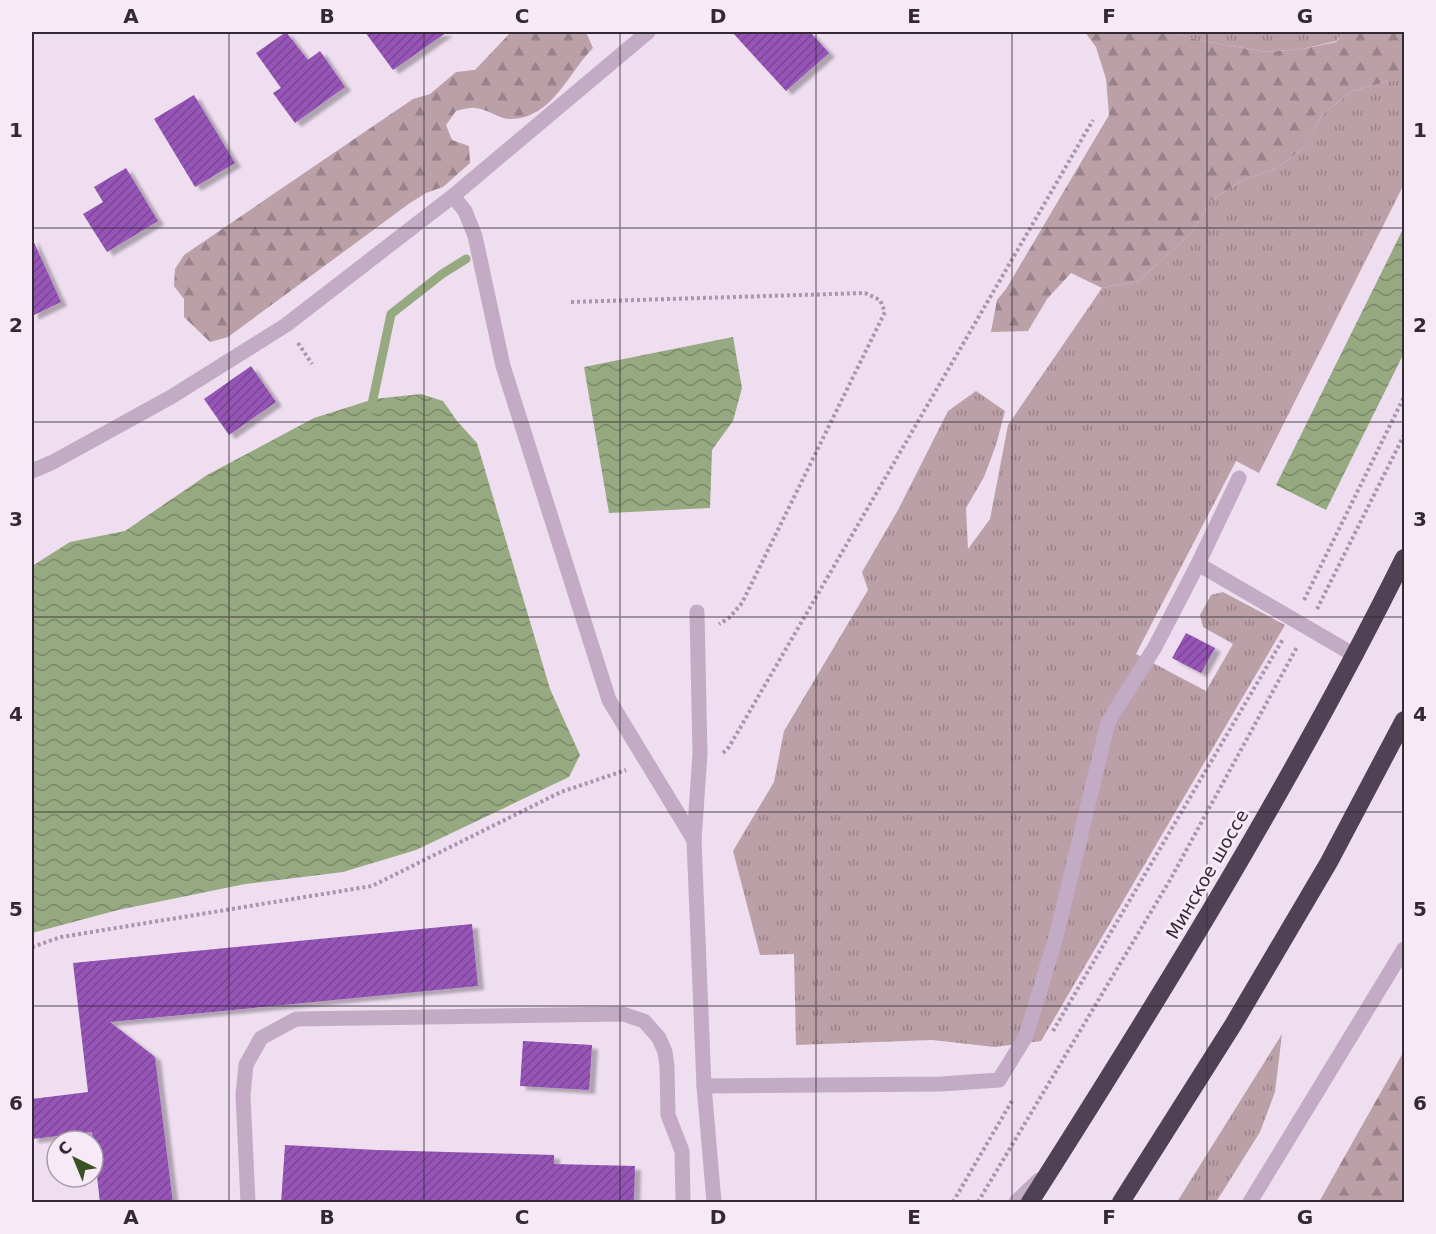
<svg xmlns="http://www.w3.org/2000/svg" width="1436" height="1234" font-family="'DejaVu Sans',sans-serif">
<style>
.grass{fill:url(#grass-tufts)}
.forest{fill:url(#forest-firs)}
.water{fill:url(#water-waves)}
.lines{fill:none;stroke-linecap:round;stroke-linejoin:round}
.stream{stroke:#96a980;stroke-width:9}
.building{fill:url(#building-hatch);filter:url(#shadow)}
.path{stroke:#ab94af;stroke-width:4;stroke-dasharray:3 3;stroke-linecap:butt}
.lane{stroke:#c3abc6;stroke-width:15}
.street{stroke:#c3abc6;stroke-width:15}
.highway{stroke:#4f4254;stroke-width:18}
.grid{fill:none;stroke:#322935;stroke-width:1.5;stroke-opacity:0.55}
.labels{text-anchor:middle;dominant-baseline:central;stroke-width:6;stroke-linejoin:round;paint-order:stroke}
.street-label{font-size:18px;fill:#322935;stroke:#f7eaf7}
.neatline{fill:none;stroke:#322935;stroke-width:2}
.grid-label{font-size:20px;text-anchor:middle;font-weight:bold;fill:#322935}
</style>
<defs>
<pattern id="grass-tufts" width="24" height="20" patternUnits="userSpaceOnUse" patternTransform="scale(1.5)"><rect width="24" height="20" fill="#bca0a7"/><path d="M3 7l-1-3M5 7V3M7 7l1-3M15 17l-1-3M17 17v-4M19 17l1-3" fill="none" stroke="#998289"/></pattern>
<pattern id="forest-firs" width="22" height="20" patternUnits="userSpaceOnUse" patternTransform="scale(1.5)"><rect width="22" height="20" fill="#bca0a7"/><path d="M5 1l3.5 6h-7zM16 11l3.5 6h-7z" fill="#998289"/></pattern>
<pattern id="water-waves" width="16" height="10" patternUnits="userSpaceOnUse" patternTransform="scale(1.5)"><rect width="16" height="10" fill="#96a980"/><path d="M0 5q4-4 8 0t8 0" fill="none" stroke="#7b8a6a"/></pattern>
<pattern id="building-hatch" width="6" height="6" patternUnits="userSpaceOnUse" patternTransform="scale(1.5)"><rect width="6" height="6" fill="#9655b7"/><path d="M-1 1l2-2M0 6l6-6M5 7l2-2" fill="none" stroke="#7b4696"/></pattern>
<filter id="shadow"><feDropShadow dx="6" dy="4" stdDeviation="1.5" flood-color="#0004"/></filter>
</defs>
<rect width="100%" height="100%" fill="#eedeef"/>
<g class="grass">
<polygon points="1170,32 1344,32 1336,41 1302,49 1267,52 1202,41"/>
<polygon points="1389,81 1404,81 1404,184 1259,473 1236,461 1136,654 1206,691 1233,644 1203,627 1200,615 1211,595 1223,592 1285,625 1041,1041 995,1047 932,1040 796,1045 794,954 760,955 733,851 774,782 784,731 868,590 862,572 898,510 948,411 976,391 1005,411 996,445 984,477 966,508 968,549 990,519 1008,425 1102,288 1139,281 1191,233 1210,201 1241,181 1277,168 1306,146 1322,115 1352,91"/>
<polygon points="1282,1034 1275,1092 1260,1132 1216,1202 1177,1202"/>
</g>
<g class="forest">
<path d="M511 32H586L593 48C568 73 552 119 510 119 498 119 487 108 474 108 469 107 461 110 456 111L446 125 452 140 469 146 470 163 443 187 426 193 410 203 228 337 210 342 184 317V299L174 286 175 269 184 255 413 99 430 94 456 72 475 70Z"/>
<polygon points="1085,32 1170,32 1202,41 1267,52 1302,49 1336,42 1344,32 1404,32 1404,81 1389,81 1352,91 1322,115 1306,146 1277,168 1241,181 1210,201 1191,233 1139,281 1102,288 1071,273 1047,299 1028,331 991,332 997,300 1006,289 1109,115 1106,79 1096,47"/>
<polygon points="1404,1051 1404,1202 1319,1202"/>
</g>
<g class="water">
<polygon points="1404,227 1404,353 1326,510 1276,485"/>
<polygon points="733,337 742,388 733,421 712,450 710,508 609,513 584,367"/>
<polygon points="421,394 443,401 457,421 477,443 550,689 580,755 569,777 416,850 343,872 245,884 118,910 32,933 32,566 70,542 125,531 207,475 314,418 374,399"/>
</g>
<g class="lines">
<polyline class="stream" points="371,409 391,314 442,274 466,259"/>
</g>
<g class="building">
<polygon points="286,32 308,60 320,51 345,87 295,123 273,93 281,88 256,53"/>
<polygon points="365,32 447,32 393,70"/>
<polygon points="732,32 810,32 829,53 786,91"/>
<polygon points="194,95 235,163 195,187 154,119"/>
<polygon points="126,168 158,221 107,252 83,214 103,202 94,187"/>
<polygon points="32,238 61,302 32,316"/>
<polygon points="251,366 276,402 229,435 204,399"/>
<polygon points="1186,633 1215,648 1201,673 1172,658"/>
<polygon points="472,924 478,986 110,1022 155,1057 173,1203 100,1203 92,1132 32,1139 32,1099 88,1092 73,963"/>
<polygon points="523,1041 592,1045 589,1090 520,1086"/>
<polygon points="285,1145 377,1150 554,1155 554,1164 635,1166 634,1203 281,1203"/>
</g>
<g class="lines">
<g class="path">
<polyline points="571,302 865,293 880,300 885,312 742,603 729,618 719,624"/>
<polyline points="298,343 312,364"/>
<polyline points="1304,600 1404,397"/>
<polyline points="1317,609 1404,435"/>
<polyline points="723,753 729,747 1093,120"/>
<polyline points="32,947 61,937 372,886 561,792 626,770"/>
<polyline points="1053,1031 1283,639"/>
<polyline points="953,1202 1013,1099"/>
<polyline points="978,1202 1170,880 1297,647"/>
</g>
<g class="lane">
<polyline points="1198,564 1356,656"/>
<polyline points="694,840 700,754 697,612"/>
<polyline points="704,1086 941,1084 999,1080 1026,1036 1056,937 1108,722 1155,647 1198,564 1239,478"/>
<polyline points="248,1202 243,1095 246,1065 261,1038 296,1019 623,1014 644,1021 659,1038 665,1052 667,1066 668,1115 682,1151 683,1202"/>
</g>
<g class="street">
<polyline points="453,196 465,211 475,236 503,366 609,700 694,840 704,1086 714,1202"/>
<polyline points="32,471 53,462 171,397 286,325 453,196 648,32"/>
<polyline points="1016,1202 1039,1180"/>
<polyline points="1250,1202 1404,949"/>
</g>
<g class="highway">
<path d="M1030 1202C1163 993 1294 780 1404 558"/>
<polyline points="1121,1202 1233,1025 1329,862 1404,720"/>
</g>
</g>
<path class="grid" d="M229 32V1202M424 32V1202M620 32V1202M816 32V1202M1012 32V1202M1207 32V1202M32 228H1404M32 422H1404M32 617H1404M32 812H1404M32 1006H1404"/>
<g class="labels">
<g class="street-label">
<text transform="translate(1207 874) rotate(-60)">Минское шоссе</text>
</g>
</g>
<rect width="1436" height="1234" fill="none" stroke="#f7eaf7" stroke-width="66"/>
<g transform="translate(75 1159) rotate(317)"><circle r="28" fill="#f7eaf7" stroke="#a89da9" stroke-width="1.5"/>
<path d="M0-4.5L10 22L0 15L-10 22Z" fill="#3b5124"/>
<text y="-9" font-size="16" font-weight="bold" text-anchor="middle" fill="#322935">С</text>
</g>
<rect x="33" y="33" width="1370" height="1168" class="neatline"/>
<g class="grid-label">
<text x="131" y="23">A</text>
<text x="327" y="23">B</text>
<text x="522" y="23">C</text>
<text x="718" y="23">D</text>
<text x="914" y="23">E</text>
<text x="1109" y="23">F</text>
<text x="1305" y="23">G</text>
<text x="16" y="137">1</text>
<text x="1420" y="137">1</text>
<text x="16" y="332">2</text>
<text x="1420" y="332">2</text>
<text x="16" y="526">3</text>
<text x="1420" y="526">3</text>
<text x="16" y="721">4</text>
<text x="1420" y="721">4</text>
<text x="16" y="916">5</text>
<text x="1420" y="916">5</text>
<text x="16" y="1110">6</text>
<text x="1420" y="1110">6</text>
<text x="131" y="1224">A</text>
<text x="327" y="1224">B</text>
<text x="522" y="1224">C</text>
<text x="718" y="1224">D</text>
<text x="914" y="1224">E</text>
<text x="1109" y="1224">F</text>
<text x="1305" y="1224">G</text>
</g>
</svg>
